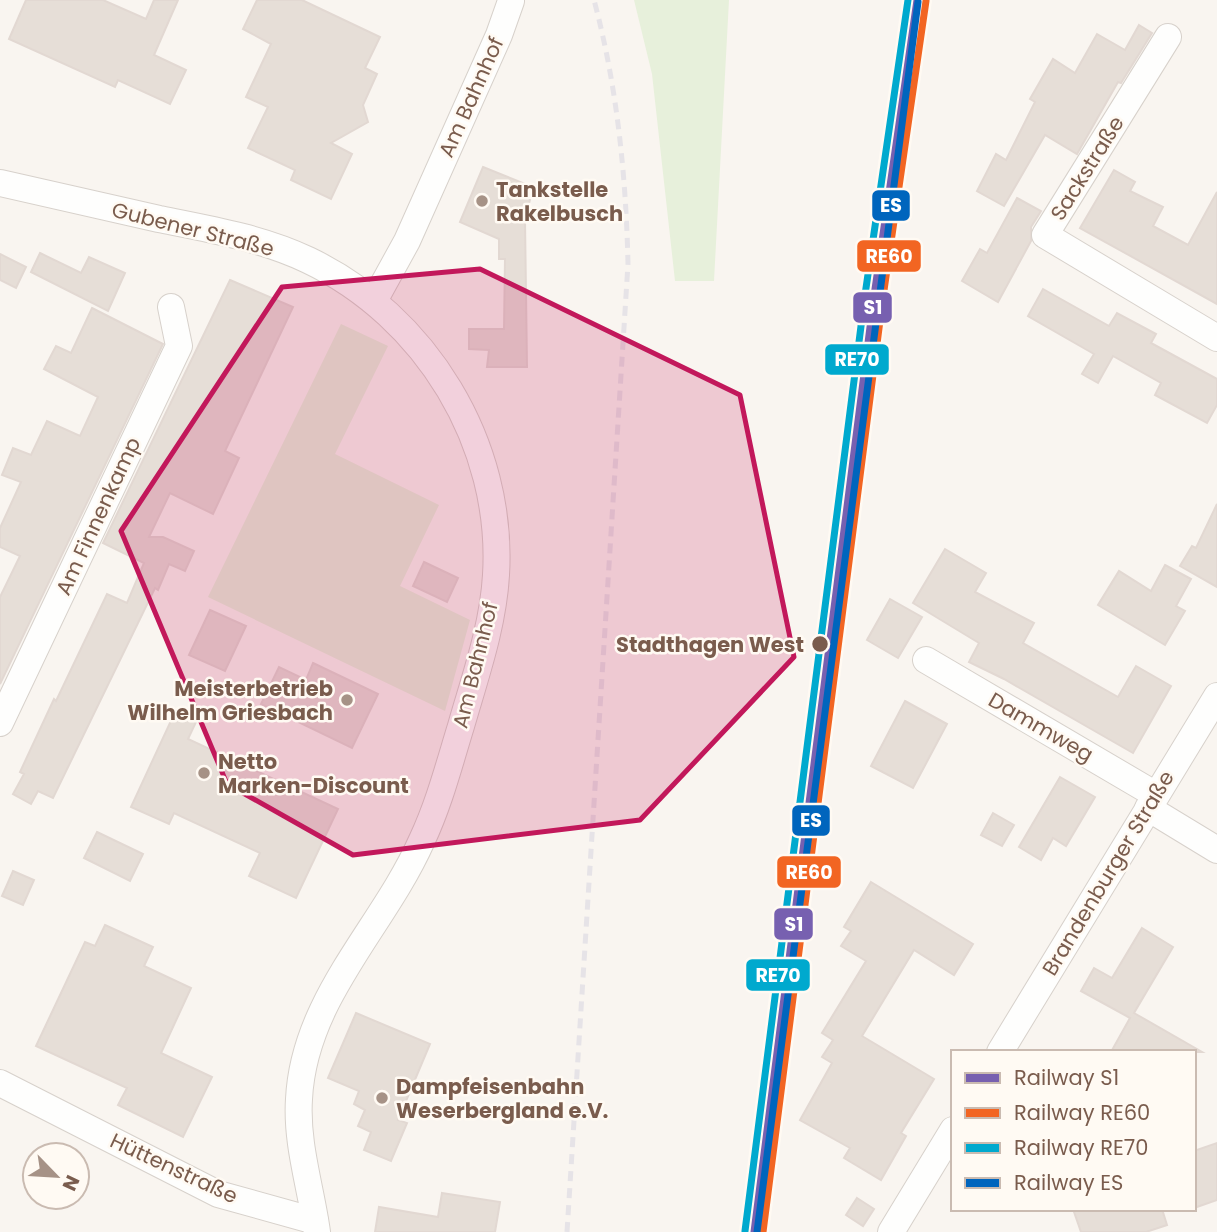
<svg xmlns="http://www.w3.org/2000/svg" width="1217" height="1232" font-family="Poppins,sans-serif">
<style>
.green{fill:#e7f0db}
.building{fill:#e6ded7;stroke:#e2d8d2;stroke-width:2}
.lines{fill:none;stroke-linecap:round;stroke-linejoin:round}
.minor-casing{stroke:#d7d1cb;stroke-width:28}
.minor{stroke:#fefefd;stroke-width:26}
.rail{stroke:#e6e3e7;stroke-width:5;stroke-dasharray:10 7;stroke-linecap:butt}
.rail-1-casing{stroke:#fffaf3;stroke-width:12}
.rail-2-casing{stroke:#fffaf3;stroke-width:12}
.rail-3-casing{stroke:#fffaf3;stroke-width:12}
.rail-4-casing{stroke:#fffaf3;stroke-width:12}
.rail-1{stroke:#7760b0;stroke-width:7}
.rail-2{stroke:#f26522;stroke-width:7}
.rail-3{stroke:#00a9ce;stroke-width:7}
.rail-4{stroke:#0065bd;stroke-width:7}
.marked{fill:#c2185b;fill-opacity:0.2;stroke:#c2185b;stroke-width:5;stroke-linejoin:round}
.poi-dot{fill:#a69286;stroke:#fffaf3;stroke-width:2.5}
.stop-dot{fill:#7a5c4d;stroke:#fffaf3;stroke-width:2.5}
.labels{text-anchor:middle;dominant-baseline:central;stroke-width:5;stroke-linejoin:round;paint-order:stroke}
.street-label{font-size:21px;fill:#7a5c4d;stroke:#fffaf3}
.poi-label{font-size:21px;font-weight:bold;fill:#7a5c4d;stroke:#fffaf3;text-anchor:start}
.stop-label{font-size:21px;font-weight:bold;fill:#7a5c4d;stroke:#fffaf3;text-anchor:end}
.line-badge{stroke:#fffaf3;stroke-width:2.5}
.badge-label{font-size:19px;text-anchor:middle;font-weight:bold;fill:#fff}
</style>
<rect width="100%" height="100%" fill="#f9f5f0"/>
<g class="green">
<polygon points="634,0 729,0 714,281 675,281 652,74"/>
<polygon points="341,324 388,346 335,454 439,505 400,586 470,620 445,711 208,597"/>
</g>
<g class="building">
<polygon points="26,0 103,0 146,19 154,0 178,0 154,55 186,70 170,104 118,80 115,87 9,39"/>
<polygon points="257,0 302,0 380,37 365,68 377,74 363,105 368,122 331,143 352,154 331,199 291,180 295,170 248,148 268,107 246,97 271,44 243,29"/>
<polygon points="1139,25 1152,33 1121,83 1118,82 1077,154 1045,135 1004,206 977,191 996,154 1006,160 1035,102 1030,99 1053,59 1075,73 1097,34 1125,50"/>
<polygon points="483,167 533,187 525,220 527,367 487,367 489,350 469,349 469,329 504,329 505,259 499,259 499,239 460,222"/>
<polygon points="1114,170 1135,182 1130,191 1163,207 1153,226 1188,245 1217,192 1217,304 1080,228"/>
<polygon points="1017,198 1041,211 1031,227 1031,241 998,302 962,281 980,249 987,253"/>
<polygon points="40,253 81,273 89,257 125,273 108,311 31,272"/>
<polygon points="0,254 26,267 16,288 0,280"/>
<polygon points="230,280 293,307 225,451 239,458 213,514 170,493 149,537 163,537 194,551 185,571 169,564 158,590 155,588 53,798 38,791 31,804 13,794 24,774 20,772 54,699 56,701 107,594 127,603 144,563 103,543"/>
<polygon points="1043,289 1109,326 1117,313 1156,334 1151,343 1217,379 1217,405 1207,423 1155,395 1161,383 1113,356 1098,383 1082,374 1094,354 1028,316"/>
<polygon points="92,308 163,344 0,684 0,597 20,556 0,547 0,528 21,482 2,475 13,448 31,455 47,421 80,436 98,397 44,369 56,346 71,353"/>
<polygon points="1217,504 1217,587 1180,566 1192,546 1196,548"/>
<polygon points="945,549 986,573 975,592 1034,623 1023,643 1118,697 1136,666 1171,686 1133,753 1004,679 969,662 979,643 913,603"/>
<polygon points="424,562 458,578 447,602 413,586"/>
<polygon points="1165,565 1191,579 1176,606 1185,611 1165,645 1098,605 1119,571 1151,591"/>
<polygon points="890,599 922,617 898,658 867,640"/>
<polygon points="210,610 246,626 225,671 189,655"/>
<polygon points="313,663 378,694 352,748 261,704 279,667 306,680"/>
<polygon points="905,701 947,724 913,788 871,766"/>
<polygon points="175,712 196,722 188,739 338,809 296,898 249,876 260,853 174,813 169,824 131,807"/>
<polygon points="1060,777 1095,797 1066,846 1053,838 1041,860 1019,847"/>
<polygon points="993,813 1014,825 1002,846 981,835"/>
<polygon points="97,832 143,854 130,881 84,858"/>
<polygon points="13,871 34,880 23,905 2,896"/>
<polygon points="871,882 973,944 954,975 914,950 862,1036 934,1079 901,1133 906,1136 881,1180 844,1158 850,1148 800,1120 832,1063 822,1057 833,1040 822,1033 866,961 841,946 851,931 844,927"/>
<polygon points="105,925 153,947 144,966 191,988 161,1053 212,1077 183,1137 118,1105 127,1088 36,1046 85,942 95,946"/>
<polygon points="1142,928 1173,947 1134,1013 1202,1052 1111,1052 1130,1018 1081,991 1094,968 1112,978"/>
<polygon points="356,1013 430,1044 398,1120 407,1123 391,1161 364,1150 371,1132 358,1126 365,1110 354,1104 359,1091 328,1078"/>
<polygon points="1217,1143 1217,1200 1194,1208 1194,1151"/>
<polygon points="442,1193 500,1202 495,1232 375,1232 379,1207 438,1217"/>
<polygon points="857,1198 874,1209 863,1226 846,1215"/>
<polygon points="1073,1209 1162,1209 1167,1225 1146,1232 1081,1232"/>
</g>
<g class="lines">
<defs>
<g id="minor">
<polyline points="1168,37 1045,235 1217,338"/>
<path d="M0 183C53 195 106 207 159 219 209 229 262 238 308 260 426 316 504 444 496 575 493 627 475 677 461 726 449 765 439 804 422 840 383 928 304 998 299 1099 296 1144 311 1188 317 1232"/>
<polyline points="374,301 407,241 499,35 511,1"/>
<polyline points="926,660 1156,795"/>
<polyline points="0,723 179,346 171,307"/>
<polyline points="1148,808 1217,850"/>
<polyline points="1000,1052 1217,696"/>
<polyline points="0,1083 218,1194 315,1221"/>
<polyline points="891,1232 953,1130"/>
</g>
</defs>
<use href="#minor" class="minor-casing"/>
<use href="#minor" class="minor"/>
<path class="rail" d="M567 1232 628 264C626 175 617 86 594 0"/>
<defs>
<polyline id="rail-1" points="754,1232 874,296 917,0"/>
<polyline id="rail-2" points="763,1232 883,297 926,1"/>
<polyline id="rail-3" points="745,1231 865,295 908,0"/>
<polyline id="rail-4" points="757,1232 918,2"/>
</defs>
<use href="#rail-1" class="rail-1-casing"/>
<use href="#rail-2" class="rail-2-casing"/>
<use href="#rail-3" class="rail-3-casing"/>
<use href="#rail-4" class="rail-4-casing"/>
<use href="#rail-1" class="rail-1"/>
<use href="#rail-2" class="rail-2"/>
<use href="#rail-3" class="rail-3"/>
<use href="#rail-4" class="rail-4"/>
</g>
<path class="marked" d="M480 269 740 395 794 657 640 820 353 855 227 784 121 531 282 287Z"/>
<g class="poi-dot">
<circle cx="482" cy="201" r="7"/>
<circle cx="347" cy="700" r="7"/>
<circle cx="204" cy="773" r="7"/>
<circle cx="382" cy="1098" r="7"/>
</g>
<circle class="stop-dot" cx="820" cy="644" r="9"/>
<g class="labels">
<g class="street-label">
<text transform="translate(471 97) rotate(-66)">Am Bahnhof</text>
<text transform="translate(1087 168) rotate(-58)">Sackstraße</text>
<text transform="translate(193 229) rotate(14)">Gubener Straße</text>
<text transform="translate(98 516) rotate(-65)">Am Finnenkamp</text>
<text transform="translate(475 665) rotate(-76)">Am Bahnhof</text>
<text transform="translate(1041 727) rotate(30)">Dammweg</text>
<text transform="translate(1108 873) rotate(-59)">Brandenburger Straße</text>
<text transform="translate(174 1168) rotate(25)">Hüttenstraße</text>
</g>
<g class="poi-label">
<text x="496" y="189">Tankstelle<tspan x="496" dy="24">Rakelbusch</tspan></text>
<text x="333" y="688" text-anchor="end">Meisterbetrieb<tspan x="333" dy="24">Wilhelm Griesbach</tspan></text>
<text x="218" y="761">Netto<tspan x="218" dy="24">Marken-Discount</tspan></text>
<text x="396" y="1086">Dampfeisenbahn<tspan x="396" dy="24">Weserbergland e.V.</tspan></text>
</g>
<g class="stop-label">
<text x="804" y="644">Stadthagen West</text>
</g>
</g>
<g class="line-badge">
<rect x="871" y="189" width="40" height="33" rx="7" fill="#0065bd"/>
<rect x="856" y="239" width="66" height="34" rx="7" fill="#f26522"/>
<rect x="852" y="291" width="41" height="33" rx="7" fill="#7760b0"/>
<rect x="824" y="343" width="66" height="33" rx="7" fill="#00a9ce"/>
<rect x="791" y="804" width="40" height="33" rx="7" fill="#0065bd"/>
<rect x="776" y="855" width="66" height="34" rx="7" fill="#f26522"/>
<rect x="773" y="907" width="41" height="34" rx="7" fill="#7760b0"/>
<rect x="745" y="958" width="66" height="34" rx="7" fill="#00a9ce"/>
</g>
<g class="badge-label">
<text x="891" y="212">ES</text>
<text x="889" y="263">RE60</text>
<text x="873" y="314">S1</text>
<text x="857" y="366">RE70</text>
<text x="811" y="827">ES</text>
<text x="809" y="879">RE60</text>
<text x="794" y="931">S1</text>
<text x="778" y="982">RE70</text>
</g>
<rect x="951" y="1050" width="245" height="161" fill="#fffaf3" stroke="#cabbb1" stroke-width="2"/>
<rect x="965" y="1073" width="35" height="10" fill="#7760b0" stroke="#cabbb1" stroke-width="2"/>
<text x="1014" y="1085" font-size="21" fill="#7a5c4d">Railway S1</text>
<rect x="965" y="1108" width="35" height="10" fill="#f26522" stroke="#cabbb1" stroke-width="2"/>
<text x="1014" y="1120" font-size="21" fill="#7a5c4d">Railway RE60</text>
<rect x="965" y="1143" width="35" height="10" fill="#00a9ce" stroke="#cabbb1" stroke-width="2"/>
<text x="1014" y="1155" font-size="21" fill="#7a5c4d">Railway RE70</text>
<rect x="965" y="1178" width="35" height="10" fill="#0065bd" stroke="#cabbb1" stroke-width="2"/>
<text x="1014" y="1190" font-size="21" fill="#7a5c4d">Railway ES</text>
<g transform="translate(56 1176) rotate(115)"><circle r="33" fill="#fffaf3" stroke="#cabbb1" stroke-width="2"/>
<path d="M0-5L12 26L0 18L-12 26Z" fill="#a69286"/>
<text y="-10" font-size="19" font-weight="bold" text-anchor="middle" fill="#7a5c4d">N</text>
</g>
</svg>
